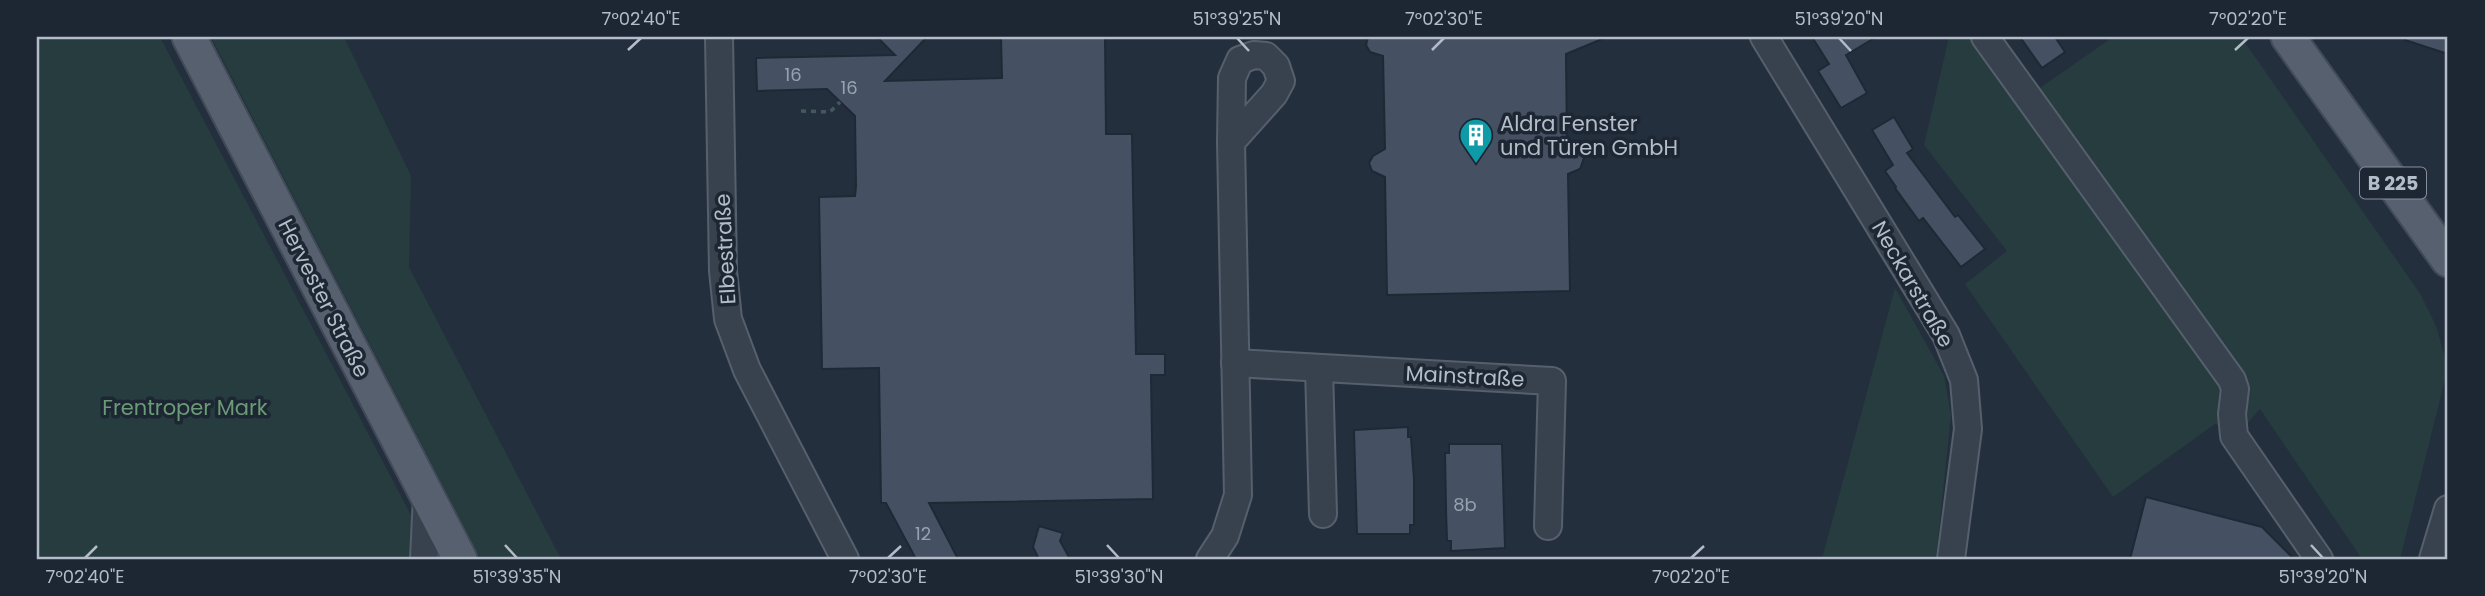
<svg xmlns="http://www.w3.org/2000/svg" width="2485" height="596" font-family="Poppins,sans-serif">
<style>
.green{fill:#263c3f}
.building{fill:#455162;stroke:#1f2835;stroke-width:2}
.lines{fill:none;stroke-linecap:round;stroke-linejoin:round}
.minor-casing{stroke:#565f6c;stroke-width:30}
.major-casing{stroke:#414a57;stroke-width:37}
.path{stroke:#44595c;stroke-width:3.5;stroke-dasharray:5 5;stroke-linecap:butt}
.minor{stroke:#38414e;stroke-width:26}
.major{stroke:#56606e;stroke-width:33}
.ticks{fill:none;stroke:#b4bcc9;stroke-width:2.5}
.labels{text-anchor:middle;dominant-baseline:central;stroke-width:7;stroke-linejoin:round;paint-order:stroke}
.number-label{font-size:18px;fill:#98a1af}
.shield{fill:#1d2633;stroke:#878f9c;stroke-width:2}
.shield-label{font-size:19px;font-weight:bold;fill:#b4bcc9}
.poi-label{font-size:21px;fill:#b4bcc9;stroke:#1d2633;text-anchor:start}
.street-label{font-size:21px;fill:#b4bcc9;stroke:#1d2633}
.park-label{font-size:21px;fill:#6b9a76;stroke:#1d2633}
.neatline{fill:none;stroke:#b4bcc9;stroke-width:2.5}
.ticks-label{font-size:18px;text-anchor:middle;fill:#b4bcc9}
</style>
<rect width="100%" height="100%" fill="#242f3e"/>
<g class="green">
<polygon points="37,37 160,37 434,559 37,559"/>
<polygon points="211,37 344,37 411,176 409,267 561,559 481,559"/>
<polygon points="1949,37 1979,37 2024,99 2113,37 2241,37 2421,295 2436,326 2448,368 2400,559 2362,559 2260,409 2238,434 2215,424 2113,497 1965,284 2007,251 1924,145"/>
<polygon points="1895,288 1944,376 1951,415 1936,559 1822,559"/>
</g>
<g class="building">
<polygon points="877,37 927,37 885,81 1002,78 1001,37 1105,37 1106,134 1132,134 1136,354 1165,354 1165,375 1151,375 1153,499 929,503 958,559 916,559 886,503 881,503 879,368 822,369 819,197 855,196 856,186 855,116 827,89 757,91 756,58 895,55"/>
<polygon points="1368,37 1607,37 1566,54 1567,148 1578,151 1584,158 1580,169 1568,174 1570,291 1387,295 1385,177 1372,171 1369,163 1373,156 1385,149 1383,56 1370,52 1366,45"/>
<polygon points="1812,37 1876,37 1846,55 1867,93 1841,108 1818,71 1829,64"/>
<polygon points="2020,37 2055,37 2065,52 2042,68"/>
<polygon points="2405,37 2448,37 2448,54 2405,40"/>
<polygon points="1894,117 1913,149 1907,153 1955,217 1958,215 1985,249 1961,267 1923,218 1919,221 1895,188 1896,187 1885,171 1893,165 1872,130"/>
<polygon points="1408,427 1408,437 1411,437 1414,480 1414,525 1410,525 1410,534 1357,534 1354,430"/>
<polygon points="1449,444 1502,444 1505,548 1451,551 1451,541 1447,541 1446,509 1445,453 1449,453"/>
<polygon points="2146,497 2262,527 2294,559 2130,559"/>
<polygon points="1039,526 1063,533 1060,541 1070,559 1039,559 1033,547"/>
</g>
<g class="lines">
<defs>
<g id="minor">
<polyline points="719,37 723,271 728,319 747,370 845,559"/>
<polyline points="1764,37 1946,335 1964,380 1968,429 1951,559"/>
<polyline points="1985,37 2232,380 2235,389 2232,414 2234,436 2319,559"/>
<polyline points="1235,363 1552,381 1548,526"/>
<polyline points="1319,368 1323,514"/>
<polyline points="424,559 427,496"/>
<polyline points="1210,559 1225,536 1238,495 1231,142 1232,78 1240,60 1254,55 1266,56 1276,66 1281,81 1274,94 1231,142"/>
<polyline points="2433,559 2448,509"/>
</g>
<g id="major">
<polyline points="189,37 460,559"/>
<polyline points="2288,37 2448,260"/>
</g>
</defs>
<use href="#minor" class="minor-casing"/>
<use href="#major" class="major-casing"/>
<polyline class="path" points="801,111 830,112 840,102"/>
<use href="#minor" class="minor"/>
<use href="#major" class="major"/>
</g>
<path class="ticks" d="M1237 38 1249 51M1839 38 1851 51M628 50 641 38M1432 50 1444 38M2235 50 2248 38M505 545 517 558M1107 545 1119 558M2311 545 2323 558M85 558 97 546M888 558 901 546M1691 558 1704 546"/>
<defs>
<symbol id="building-pin" viewBox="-11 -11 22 30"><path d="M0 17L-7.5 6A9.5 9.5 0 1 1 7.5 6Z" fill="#0f9aa8" stroke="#1d2633"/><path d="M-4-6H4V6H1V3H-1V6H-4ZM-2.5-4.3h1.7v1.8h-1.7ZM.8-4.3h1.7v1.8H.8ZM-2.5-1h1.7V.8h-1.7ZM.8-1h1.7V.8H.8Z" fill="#fff"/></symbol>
</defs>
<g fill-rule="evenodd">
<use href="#building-pin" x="1457" y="116" width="38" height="52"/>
</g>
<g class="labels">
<g class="number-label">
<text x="793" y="74">16</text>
<text x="849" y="87">16</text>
<text x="1465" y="504">8b</text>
<text x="923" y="533">12</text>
</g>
<rect class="shield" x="2360" y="167.5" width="66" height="31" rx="5"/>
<g class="shield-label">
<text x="2393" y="183">B 225</text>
</g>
<g class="poi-label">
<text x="1500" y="123">Aldra Fenster<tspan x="1500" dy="24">und Türen GmbH</tspan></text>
</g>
<g class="street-label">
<text transform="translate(725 249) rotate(-93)">Elbestraße</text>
<text transform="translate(1913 284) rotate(60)">Neckarstraße</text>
<text transform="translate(324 298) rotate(63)">Hervester Straße</text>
<text transform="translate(1465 376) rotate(3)">Mainstraße</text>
</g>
<g class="park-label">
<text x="185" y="407">Frentroper Mark</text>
</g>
</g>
<rect width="2485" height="596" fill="none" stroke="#1d2633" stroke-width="77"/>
<rect x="38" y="38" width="2408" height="520" class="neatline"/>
<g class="ticks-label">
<text x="641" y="25">7°02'40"E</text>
<text x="1237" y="25">51°39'25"N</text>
<text x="1444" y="25">7°02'30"E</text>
<text x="1839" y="25">51°39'20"N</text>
<text x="2248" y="25">7°02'20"E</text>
<text x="85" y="583">7°02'40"E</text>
<text x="517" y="583">51°39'35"N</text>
<text x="888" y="583">7°02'30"E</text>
<text x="1119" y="583">51°39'30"N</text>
<text x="1691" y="583">7°02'20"E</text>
<text x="2323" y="583">51°39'20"N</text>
</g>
</svg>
